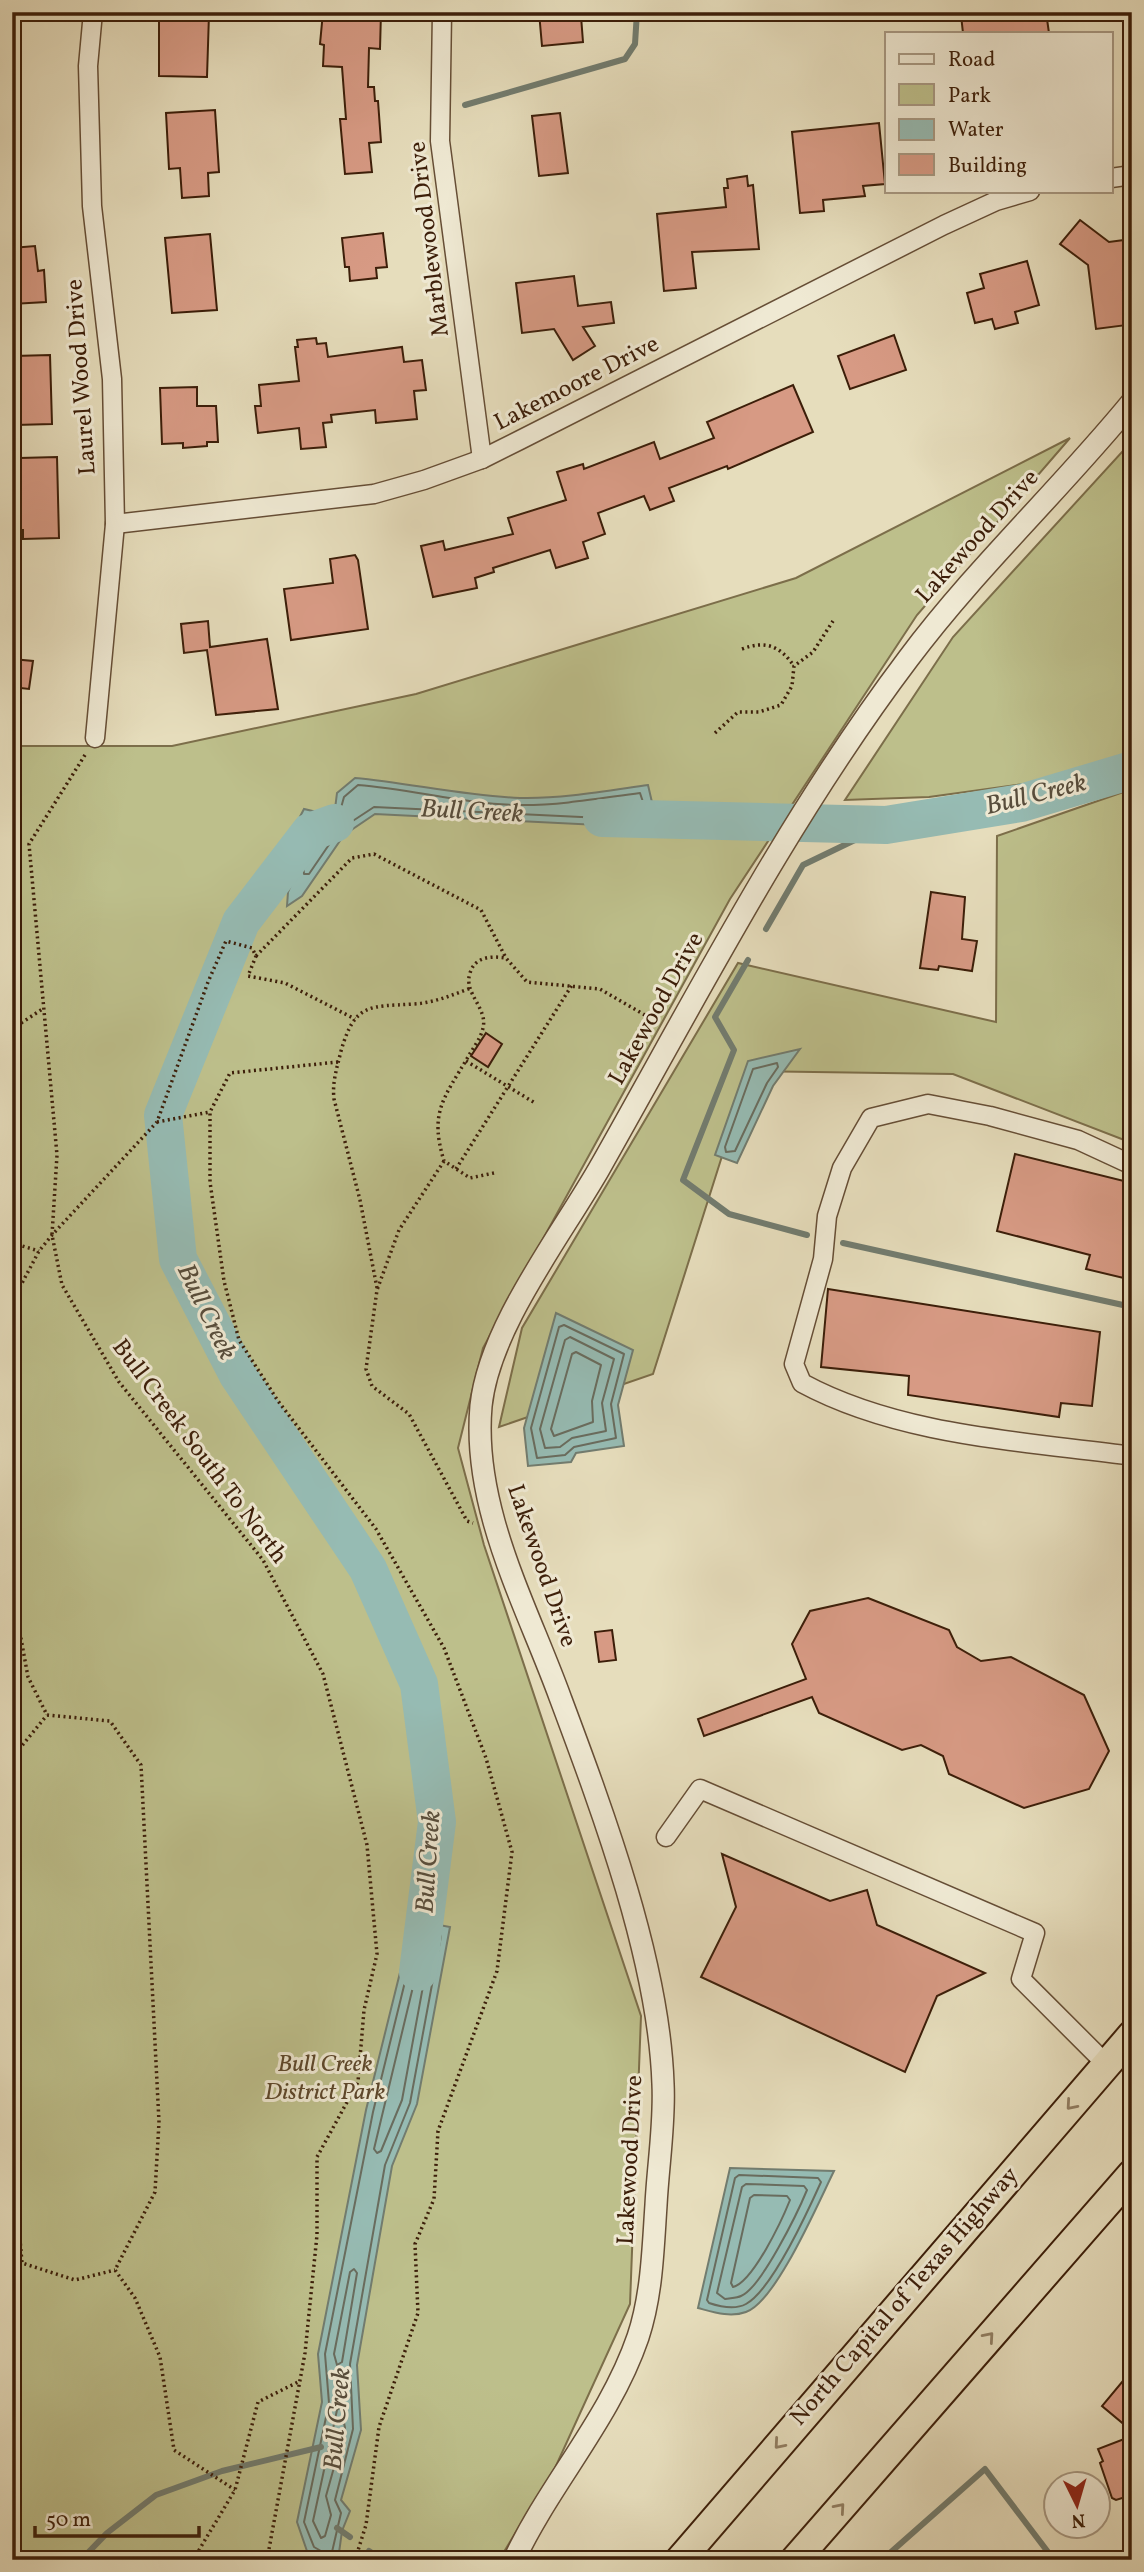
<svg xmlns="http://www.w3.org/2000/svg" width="1144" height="2572" font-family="Vollkorn,serif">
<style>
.green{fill:#bdbf8b;stroke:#7c6e4a;stroke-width:2}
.water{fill:#96bbb3;stroke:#727c6f;stroke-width:2}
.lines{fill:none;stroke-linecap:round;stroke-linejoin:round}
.shore{stroke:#696c5e;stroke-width:2}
.stream{stroke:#727c6f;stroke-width:6}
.river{stroke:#96bbb3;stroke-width:38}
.building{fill:#d79a84;stroke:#3c1e09;stroke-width:2}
.minor-casing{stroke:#664e36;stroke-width:21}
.tertiary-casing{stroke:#664e36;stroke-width:24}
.trunk-casing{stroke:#3c1e09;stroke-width:32}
.path{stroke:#3c1e09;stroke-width:3.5;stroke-dasharray:2 3.5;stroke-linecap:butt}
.minor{stroke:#efe9d3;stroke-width:18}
.tertiary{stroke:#efe9d3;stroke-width:21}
.trunk{stroke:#e6ddbc;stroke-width:28}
.oneway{stroke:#917e62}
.labels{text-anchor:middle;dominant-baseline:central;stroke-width:6;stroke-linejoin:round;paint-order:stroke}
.street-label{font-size:24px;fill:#3c1e09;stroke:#efe9d3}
.park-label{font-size:24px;font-style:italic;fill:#5c462a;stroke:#efe9d3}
.water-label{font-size:26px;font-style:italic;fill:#574d3c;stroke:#efe9d3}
</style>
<rect width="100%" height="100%" fill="#e6ddbc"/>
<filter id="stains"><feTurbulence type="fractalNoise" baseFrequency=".00286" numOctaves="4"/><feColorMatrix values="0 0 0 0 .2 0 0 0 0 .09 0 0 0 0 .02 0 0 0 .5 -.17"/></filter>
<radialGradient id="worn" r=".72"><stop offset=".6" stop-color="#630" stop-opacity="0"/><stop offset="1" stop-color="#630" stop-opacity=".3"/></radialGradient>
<g class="green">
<polygon points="1070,438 917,615 730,899 483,1348 458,1448 484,1545 641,2016 630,2304 555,2468 499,2560 12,2560 12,746 172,746 416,694 796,578"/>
<polygon points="1132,441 1132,769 929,797 845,800 953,637"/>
<polygon points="1132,789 1132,1143 953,1074 749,1071 653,1374 499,1427 522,1328 738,963 996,1022 997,836"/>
</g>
<g class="water">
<path d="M355 778C410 783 464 796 520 798 562 799 606 791 648 785L658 828 375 814 344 835 302 896 287 906 288 892 296 873 293 830 304 809 321 813 335 809 337 793Z"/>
<polygon points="800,1049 773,1086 737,1163 715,1155 748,1061"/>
<polygon points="556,1313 633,1350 618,1405 624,1446 576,1453 571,1462 528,1466 524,1428"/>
<polygon points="413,1920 450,1927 417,2104 392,2166 357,2365 361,2430 341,2500 350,2511 342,2531 338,2560 308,2554 297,2522 322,2402 318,2354 366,2110"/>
<path d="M730 2168 834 2171C819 2201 776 2302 746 2312 730 2318 713 2312 698 2308Z"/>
</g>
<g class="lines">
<g class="shore">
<path d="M358 785C413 789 467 805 523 805 563 805 601 798 640 793L648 817 644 820 374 807 339 830 309 874H304L300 832 307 819 339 815 344 797Z"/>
<polygon points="777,1063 778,1067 767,1083 735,1151 726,1152 725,1147 753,1069"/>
<polygon points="564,1325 624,1354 611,1404 616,1438 574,1447 565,1455 537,1458 531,1428 559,1327"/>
<polygon points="570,1337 614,1359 602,1403 606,1431 572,1438 560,1447 545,1448 540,1429 565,1340"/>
<polygon points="576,1352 601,1365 592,1401 593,1422 554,1436 551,1429 572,1354"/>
<polygon points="422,1928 439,1932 441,1936 410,2103 385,2165 350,2364 353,2429 335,2500 341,2513 332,2552 328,2555 314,2547 304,2522 329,2403 325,2354 373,2112 416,1937"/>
<polygon points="429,1939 431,1943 402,2100 381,2151 377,2153 374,2149 424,1941"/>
<path d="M739 2175 818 2178 821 2182C808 2211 773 2289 746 2304 735 2310 721 2307 709 2303L707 2300 735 2178Z"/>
<path d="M746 2184 804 2186 807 2190C798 2212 761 2288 741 2296 737 2298 730 2298 725 2299L717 2293 742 2187Z"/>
<path d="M754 2195 787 2196 790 2200C782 2220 753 2282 733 2287L731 2283 750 2198Z"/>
<polygon points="354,2269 357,2273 342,2362 337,2365 334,2354 350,2272"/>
<polygon points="341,2407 345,2428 326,2496 331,2515 325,2536 321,2538 313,2521 337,2410"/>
</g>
<g class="stream">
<polyline points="465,105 625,59 635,44 637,12"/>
<polyline points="766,929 803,865 886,825"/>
<polyline points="748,960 715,1017 734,1050 683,1180 729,1214 807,1235"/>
<polyline points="843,1243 1132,1307"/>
<polyline points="337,2528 350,2537"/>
<polyline points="369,2551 382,2560"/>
<polyline points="81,2560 107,2533 156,2495 222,2471 321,2447"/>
<polyline points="882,2560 985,2469 1054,2560"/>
</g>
<g class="river">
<polyline points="602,818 886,825 1021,803 1132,770"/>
<polyline points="335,823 310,832 241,922 163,1115 178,1259 238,1375 368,1569 419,1684 437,1822 418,1972"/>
</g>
</g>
<g class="building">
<polygon points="323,12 381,12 380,49 369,48 368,87 374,87 375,101 378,101 381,142 369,143 372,172 345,174 340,119 346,119 342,67 323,66 324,45 320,44"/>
<polygon points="539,12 570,12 570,17 581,16 583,42 542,46"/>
<polygon points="984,12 1046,12 1049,33 963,33 961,15"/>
<polygon points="159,13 209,14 207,77 159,76"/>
<polygon points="215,110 219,172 208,173 209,196 182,198 180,168 169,169 166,113"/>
<polygon points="560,113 568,173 539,176 532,116"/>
<polygon points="879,123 885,184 863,186 865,196 823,200 824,211 800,213 792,132"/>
<polygon points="747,176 748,186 753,185 759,249 692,252 696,288 664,291 657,214 726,207 724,188 728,188 727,179"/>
<polygon points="1080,220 1109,242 1132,239 1132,289 1123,291 1127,325 1096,329 1088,265 1060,244"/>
<polygon points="383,233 387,267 376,268 377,278 350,281 349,267 345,267 342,238"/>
<polygon points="210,234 217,310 172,313 165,238"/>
<polygon points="35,246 38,271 44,270 46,302 12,304 12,248"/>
<polygon points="1027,261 1039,305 1015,312 1018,323 995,329 992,319 975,323 967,293 984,288 980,274"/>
<polygon points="574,276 578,306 611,302 614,323 583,327 595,346 573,360 554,329 522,333 516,283"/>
<polygon points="894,335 906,370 850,389 838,356"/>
<polygon points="316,338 317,344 326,343 328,357 402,347 404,362 422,360 426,390 414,391 417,419 376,423 375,410 331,415 332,422 323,423 326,447 301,449 299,428 258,433 255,406 261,406 259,385 299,381 295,347 298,347 297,340"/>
<polygon points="50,355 52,424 15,425 12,424 14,356"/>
<polygon points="793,385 813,432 728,469 727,466 669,488 674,501 650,510 644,496 598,513 605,534 583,542 588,558 556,568 550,550 493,568 494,572 475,578 477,588 433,597 421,546 443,541 445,550 513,534 508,518 566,500 557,472 583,464 584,469 654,442 660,459 714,438 707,422"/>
<polygon points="197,387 197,406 216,406 218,442 207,442 207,446 183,448 183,443 162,444 160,388"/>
<polygon points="57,457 59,538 23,539 23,530 13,530 12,489 21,489 20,458"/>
<polygon points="355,555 358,560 368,629 291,640 284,589 333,583 330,559"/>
<polygon points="208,621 210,647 267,639 278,709 216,715 207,650 184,653 181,624"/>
<polygon points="12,659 33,661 29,689 12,687"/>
<polygon points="931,892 965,897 962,939 977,941 972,971 939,966 938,970 920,968"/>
<polygon points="486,1033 502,1044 488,1067 471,1056"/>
<polygon points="1015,1154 1132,1183 1132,1280 1086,1269 1090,1255 997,1231"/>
<polygon points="828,1289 1100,1332 1092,1406 1061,1403 1059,1417 908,1395 909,1376 821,1367"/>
<polygon points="868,1598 949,1630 957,1647 981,1661 1011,1657 1084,1695 1109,1751 1089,1789 1024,1808 949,1774 943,1756 921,1745 902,1750 819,1713 812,1697 704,1736 698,1719 806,1679 792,1644 810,1611"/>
<polygon points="612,1630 616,1660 599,1662 595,1632"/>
<polygon points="722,1854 830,1901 867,1890 877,1925 985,1973 937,1996 905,2072 701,1977 736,1907"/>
<polygon points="1132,2370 1132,2431 1102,2406"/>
<polygon points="1132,2436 1132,2495 1116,2500 1112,2498 1100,2463 1103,2461 1098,2449"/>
</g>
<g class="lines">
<defs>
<g id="minor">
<polyline points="93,12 88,66 92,206 112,379 115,524 95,738"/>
<polyline points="442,12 440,141 482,459"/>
<polyline points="1111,178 1132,175"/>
<polyline points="115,524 374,494 424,480 482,459 520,440 944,225 996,201 1030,191"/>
<path d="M1132 1165 1078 1140 990 1116 928 1104 871 1118 842 1168 827 1216 823 1259 794 1364 802 1383C900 1436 1022 1441 1132 1456"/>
<polyline points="666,1837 700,1789 1035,1933 1021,1979 1106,2064"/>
</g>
<path id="tertiary" d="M514 2560C550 2483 610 2419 638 2337 652 2295 653 2249 656 2205 658 2165 665 2123 663 2084 659 1961 603 1812 560 1697 526 1604 472 1508 481 1406 489 1328 560 1237 599 1169 697 996 788 818 908 659 976 568 1060 490 1132 402"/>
<g id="trunk">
<polyline points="680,2560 1132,2035"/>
<polyline points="795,2560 1132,2174"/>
</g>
</defs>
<use href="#minor" class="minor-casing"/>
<use href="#tertiary" class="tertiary-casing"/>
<use href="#trunk" class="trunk-casing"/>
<g class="path">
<path d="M742 649C766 640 780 646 794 666"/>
<polyline points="715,733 738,712 759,712 781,705 792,686 794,666 813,652 833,621"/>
<polyline points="85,755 29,844 57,1155 52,1235 62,1285 119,1382 263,1560 323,1674 367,1845 377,1954 364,2010 358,2082 317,2157 317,2235 305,2353 267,2560"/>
<polyline points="256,956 352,858 374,854 481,910 506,958"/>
<polyline points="12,1029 44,1008"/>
<polyline points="466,1061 535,1103"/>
<polyline points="338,1062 230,1073 210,1112 210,1182 224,1281 239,1340 278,1401 376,1529 444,1648 486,1758 512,1852 497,1971 438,2131 434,2199 415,2244 418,2313 379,2427 366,2525 355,2560"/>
<polyline points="157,1122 210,1112"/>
<polyline points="444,1161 399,1230 377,1290 366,1369 372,1386 409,1414 467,1521 473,1523"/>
<polyline points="456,1169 572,985"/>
<path d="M494 1173 470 1178 444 1161C429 1112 444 1098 468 1057 473 1048 481 1038 483 1028 488 1008 463 993 470 973 475 956 492 956 506 958L527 982 600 989 657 1022"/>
<polyline points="12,1243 39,1251"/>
<path d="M377 1288 360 1200 334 1099C332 1082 337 1068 341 1051 355 1002 370 1007 413 1004 434 1003 452 995 471 988"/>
<polyline points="12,1302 39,1251 52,1235 157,1122 208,982 226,941 252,948 256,956 248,976 285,983 355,1019"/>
<polyline points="12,1589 28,1677 47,1715 110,1721 141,1765 159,2122 155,2192 115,2270 135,2298 160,2357 174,2450 235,2490"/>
<polyline points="12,1758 47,1715"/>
<polyline points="12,2145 22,2263 75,2280 115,2270"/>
<polyline points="12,2265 22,2263"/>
<polyline points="193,2560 235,2490 258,2402 300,2381"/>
</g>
<use href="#minor" class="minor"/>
<use href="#tertiary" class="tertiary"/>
<use href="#trunk" class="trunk"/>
</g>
<defs><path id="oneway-chevron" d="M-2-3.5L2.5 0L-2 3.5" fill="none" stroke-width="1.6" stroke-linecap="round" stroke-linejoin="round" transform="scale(1.75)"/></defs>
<g class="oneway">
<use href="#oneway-chevron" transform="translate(1071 2105) rotate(131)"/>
<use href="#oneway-chevron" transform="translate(989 2337) rotate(-49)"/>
<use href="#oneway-chevron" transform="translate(779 2444) rotate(131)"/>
<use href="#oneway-chevron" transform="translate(840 2508) rotate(-49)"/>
</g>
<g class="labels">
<g class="street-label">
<text transform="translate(430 239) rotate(-97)">Marblewood Drive</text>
<text transform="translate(82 377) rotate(-94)">Laurel Wood Drive</text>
<text transform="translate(577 384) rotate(-27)">Lakemoore Drive</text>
<text transform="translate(978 537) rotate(-48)">Lakewood Drive</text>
<text transform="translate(657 1009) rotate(-61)">Lakewood Drive</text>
<text transform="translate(199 1452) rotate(53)">Bull Creek South To North</text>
<text transform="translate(541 1566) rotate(71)">Lakewood Drive</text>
<text transform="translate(631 2160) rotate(-87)">Lakewood Drive</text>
<text transform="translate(905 2297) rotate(-49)">North Capital of Texas Highway</text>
</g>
<g class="park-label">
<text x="325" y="2065">Bull Creek<tspan x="325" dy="28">District Park</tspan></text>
</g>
<g class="water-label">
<text transform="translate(1036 795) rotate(-14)">Bull Creek</text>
<text transform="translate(472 812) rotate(3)">Bull Creek</text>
<text transform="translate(206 1312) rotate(64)">Bull Creek</text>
<text transform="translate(429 1862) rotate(-86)">Bull Creek</text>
<text transform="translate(338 2419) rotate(-85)">Bull Creek</text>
</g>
</g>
<rect width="1144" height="2572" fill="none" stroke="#e6ddbc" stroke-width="42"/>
<rect x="14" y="14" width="1116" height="2544" fill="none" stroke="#3c1e09" stroke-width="3.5"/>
<rect x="21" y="21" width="1102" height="2530" fill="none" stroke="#3c1e09" stroke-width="2"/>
<rect x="885" y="32" width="228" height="161" fill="#efe9d3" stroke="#a79882" stroke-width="2"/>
<rect x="899" y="54" width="35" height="10" fill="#efe9d3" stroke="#a79882" stroke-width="2"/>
<text x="948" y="66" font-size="21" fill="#3c1e09">Road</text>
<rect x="899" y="84" width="35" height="21" fill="#bdbf8b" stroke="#a79882" stroke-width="2"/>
<text x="948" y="102" font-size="21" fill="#3c1e09">Park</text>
<rect x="899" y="119" width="35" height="21" fill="#96bbb3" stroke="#a79882" stroke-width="2"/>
<text x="948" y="136" font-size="21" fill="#3c1e09">Water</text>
<rect x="899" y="154" width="35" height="21" fill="#d79a84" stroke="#a79882" stroke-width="2"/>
<text x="948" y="172" font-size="21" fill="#3c1e09">Building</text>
<g transform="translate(1077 2505) rotate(175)"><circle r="33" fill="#efe9d3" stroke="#a79882" stroke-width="2"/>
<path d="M0-5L12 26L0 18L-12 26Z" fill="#8f2418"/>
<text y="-10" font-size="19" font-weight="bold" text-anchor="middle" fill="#3c1e09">N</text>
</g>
<path d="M35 2526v10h164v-10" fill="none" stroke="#3c1e09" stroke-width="3.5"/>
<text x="46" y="2526" font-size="21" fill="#3c1e09" stroke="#efe9d3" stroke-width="5" paint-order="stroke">50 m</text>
<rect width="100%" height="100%" filter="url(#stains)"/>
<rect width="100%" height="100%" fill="url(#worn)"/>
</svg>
